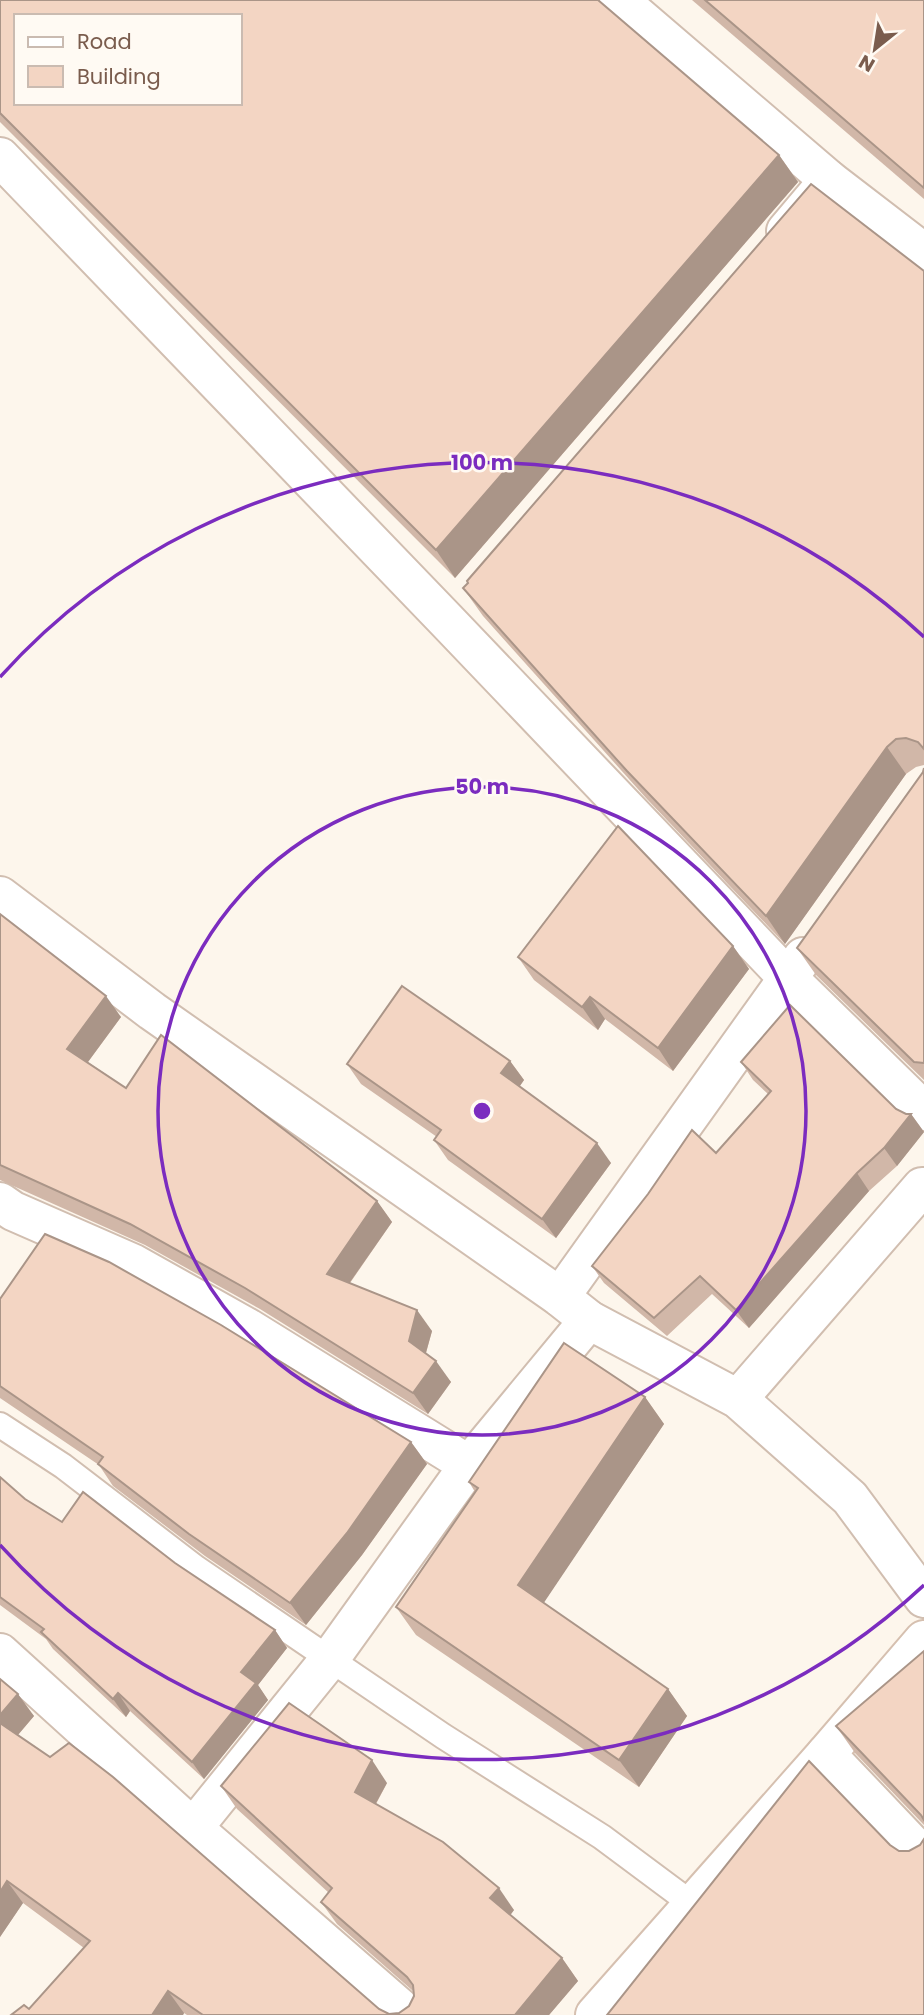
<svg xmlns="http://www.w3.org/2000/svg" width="924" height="2015" font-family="Poppins,sans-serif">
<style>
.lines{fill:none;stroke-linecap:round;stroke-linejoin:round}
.lane-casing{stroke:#d1beb0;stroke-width:28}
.street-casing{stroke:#d1beb0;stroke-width:42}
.secondary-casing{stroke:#d6c0b0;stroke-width:42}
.lane{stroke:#fff;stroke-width:24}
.street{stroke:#fff;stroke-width:38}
.secondary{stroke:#fff;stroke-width:38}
.wall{fill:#d1b7a8}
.shaded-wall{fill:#aa9588}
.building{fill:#f3d5c3;stroke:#aa9588;stroke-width:2;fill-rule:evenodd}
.ring{fill:none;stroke:#7b2cbf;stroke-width:3.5}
.centre{fill:#7b2cbf;stroke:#fffaf3;stroke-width:3.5}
.ring-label{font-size:21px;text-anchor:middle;font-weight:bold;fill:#7b2cbf;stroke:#fffaf3;stroke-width:5;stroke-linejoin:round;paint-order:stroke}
</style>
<rect width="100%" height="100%" fill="#fdf6ec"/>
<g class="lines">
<defs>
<polyline id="lane" points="0,1425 63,1466 196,1568 443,1736 602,1837 692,1904"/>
<g id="street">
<polyline points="619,0 829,180 924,253"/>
<polyline points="0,157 447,621 788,978 924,1111"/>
<polyline points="786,231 829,180"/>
<polyline points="0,896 152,1011 560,1297 589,1320 738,1399 850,1498 924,1598"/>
<polyline points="0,1202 13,1211 134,1264 248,1328 469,1465"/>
<polyline points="560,1297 803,957"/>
<polyline points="738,1399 922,1187 924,1187"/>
<polyline points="0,1653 193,1828 408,2015"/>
<polyline points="826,1754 924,1857"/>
<polyline points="193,1828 329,1660 469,1465 589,1320"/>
</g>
<polyline id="secondary" points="595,2015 826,1754 924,1640"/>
</defs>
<use href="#lane" class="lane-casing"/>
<use href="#street" class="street-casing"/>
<use href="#secondary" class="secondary-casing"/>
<use href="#lane" class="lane"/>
<use href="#street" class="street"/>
<use href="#secondary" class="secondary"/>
</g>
<g class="wall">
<polygon points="0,0 779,155 798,182 455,578 0,122"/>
<polygon points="692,0 924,0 924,199"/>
<polygon points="924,271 924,765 916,767 906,774 785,944 646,798 483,616 463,588"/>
<polygon points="924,768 924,1080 816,975 797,948 923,772"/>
<polygon points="0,914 121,1017 88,1062 126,1088 377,1201 392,1222 350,1283 432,1331 426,1353 451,1382 428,1414 260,1309 145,1245 0,1180"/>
<polygon points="733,946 749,969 673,1071 605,1019 598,1030 534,980 518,957"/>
<polygon points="510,1061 524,1080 519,1087 611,1163 556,1238 448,1160 434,1140 437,1137 361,1084 347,1064"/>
<polygon points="741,1062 896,1109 906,1114 911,1114 924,1132 897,1166 869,1191 749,1328 712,1294 667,1336 604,1283 592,1266 716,1153 768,1094 753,1080"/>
<polygon points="0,1299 411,1442 427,1464 362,1555 306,1625 205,1556 113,1486 99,1465 0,1398"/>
<polygon points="645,1397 664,1424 543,1603 668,1689 687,1716 639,1787 416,1635 396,1607 475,1492 469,1482"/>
<polygon points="0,1477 25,1499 62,1522 175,1563 275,1630 287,1648 258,1685 268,1700 204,1779 130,1711 126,1717 53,1649 46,1639 0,1605"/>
<polygon points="924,1651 924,1825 855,1753 836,1726"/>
<polygon points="0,1679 34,1716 18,1735 379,2009 389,2014 399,2013 409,2006 414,1996 413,1991 337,1924 321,1902 329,1893 237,1809 221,1786 387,1783 376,1804 514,1910 510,1915 562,1958 578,1981 549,2015 187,2015 184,2013 183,2015 11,2015 29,2009 84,1948 23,1903 0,1937"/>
</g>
<g class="shaded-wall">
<polygon points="779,155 798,182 455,578 436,550"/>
<polygon points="887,747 906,774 785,944 766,916"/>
<polygon points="733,946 749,969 673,1071 658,1048"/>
<polygon points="106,996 121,1017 82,1070 67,1049"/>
<polygon points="590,997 605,1019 598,1030 582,1007"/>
<polygon points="510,1061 524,1080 515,1093 501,1073"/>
<polygon points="911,1114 924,1132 897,1166 884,1148"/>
<polygon points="597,1143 611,1163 556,1238 542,1219"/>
<polygon points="857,1173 869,1191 749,1328 736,1310"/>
<polygon points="377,1201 392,1222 341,1295 327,1274"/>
<polygon points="417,1310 432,1331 423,1363 409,1341"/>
<polygon points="436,1361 451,1382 428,1414 413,1393"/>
<polygon points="645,1397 664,1424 537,1613 518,1585"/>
<polygon points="411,1442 427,1464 362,1555 306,1625 290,1603"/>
<polygon points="275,1630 287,1648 258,1685 268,1700 204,1779 192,1762 241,1672"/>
<polygon points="668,1689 687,1716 639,1787 619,1760"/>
<polygon points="118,1693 130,1711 126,1717 113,1699"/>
<polygon points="18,1694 34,1716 11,1743 0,1726 0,1715"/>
<polygon points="372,1760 387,1783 370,1814 355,1792"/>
<polygon points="7,1881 23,1903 0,1937 0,1892"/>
<polygon points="499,1888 514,1910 506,1921 490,1898"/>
<polygon points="562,1958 578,1981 549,2015 515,2015"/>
<polygon points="168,1991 184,2013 183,2015 152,2015"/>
</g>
<g class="building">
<path d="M0 0H598L779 155 436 550 0 113ZM16 16H240V103H16Z"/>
<polygon points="705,0 924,0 924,188"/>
<polygon points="811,184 924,271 924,749 918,742 906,738 896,739 887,747 766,916 627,771 463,588 468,583 467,581"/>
<polygon points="924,768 924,1063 914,1062 797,948 923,772"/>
<polygon points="618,826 733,946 658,1048 590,997 582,1007 518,957"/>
<polygon points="0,914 106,996 67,1049 126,1088 161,1035 377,1201 327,1274 417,1310 409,1341 436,1361 413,1393 245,1288 130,1224 0,1165"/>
<polygon points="402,986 510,1061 501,1073 597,1143 542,1219 434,1140 441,1130 347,1064"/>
<polygon points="790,1005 896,1109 906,1114 911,1114 884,1148 857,1173 736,1310 700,1276 654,1318 592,1266 648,1194 692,1130 716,1153 771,1091 741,1062"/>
<polygon points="45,1234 109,1262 221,1325 411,1442 347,1533 290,1603 189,1534 98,1464 103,1457 0,1386 0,1299"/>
<polygon points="564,1343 645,1397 518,1585 668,1689 619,1760 396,1607 478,1488 469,1482"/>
<polygon points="0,1477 25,1499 62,1522 83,1492 175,1563 275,1630 241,1672 256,1683 192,1762 118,1693 113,1699 41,1632 44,1629 0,1597"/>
<polygon points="924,1651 924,1820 921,1815 836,1726"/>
<polygon points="0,1679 18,1694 0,1715"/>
<polygon points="289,1703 372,1760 355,1792 443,1842 499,1888 490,1898 562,1958 515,2015 203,2015 168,1991 152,2015 11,2015 24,2005 29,2009 90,1941 7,1881 0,1892 0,1723 50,1757 69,1743 113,1777 379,2009 389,2014 399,2013 409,2006 414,1996 413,1985 407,1977 321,1902 332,1888 221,1786"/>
<polygon points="809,1761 890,1845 899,1851 909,1851 920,1845 924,1839 924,2015 607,2015"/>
</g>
<g class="ring">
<circle cx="482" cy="1111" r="324"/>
<path d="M924 1585A648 648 0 0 1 0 1545M0 677A648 648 0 0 1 924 637"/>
</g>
<circle cx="482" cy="1111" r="10" class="centre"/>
<g class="ring-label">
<text x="482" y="470">100 m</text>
<text x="482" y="794">50 m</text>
</g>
<rect x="14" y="14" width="228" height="91" fill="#fffaf3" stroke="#cabbb1" stroke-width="2"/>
<rect x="28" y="37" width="35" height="10" fill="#ffffff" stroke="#cabbb1" stroke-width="2"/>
<text x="77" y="49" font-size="21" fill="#7a5c4d">Road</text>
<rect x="28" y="66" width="35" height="21" fill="#f3d5c3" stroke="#cabbb1" stroke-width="2"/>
<text x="77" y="84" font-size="21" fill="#7a5c4d">Building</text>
<g transform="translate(875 49) rotate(210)" stroke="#fffaf3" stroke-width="5" paint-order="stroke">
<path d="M0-5L12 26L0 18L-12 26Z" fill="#7a5c4d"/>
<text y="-10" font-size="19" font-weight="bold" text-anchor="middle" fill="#7a5c4d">N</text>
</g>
</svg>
